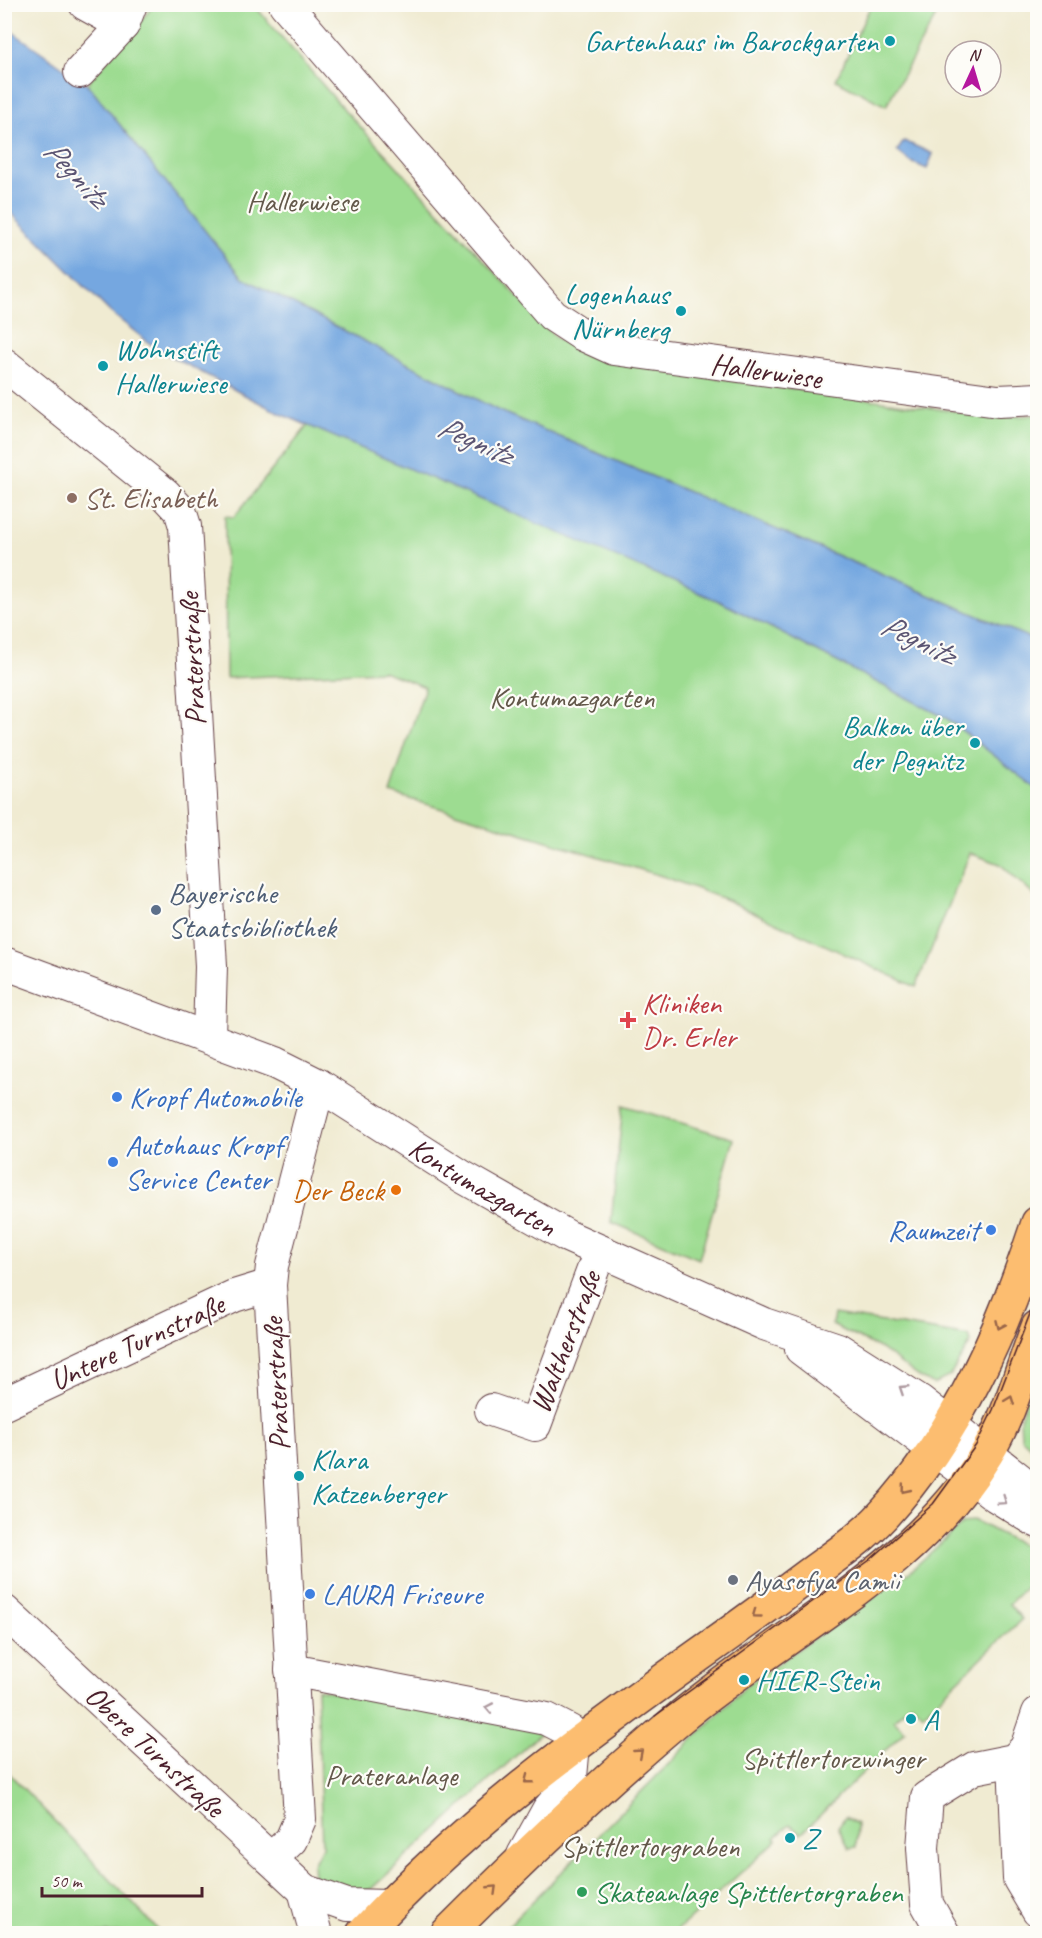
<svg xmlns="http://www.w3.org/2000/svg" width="1042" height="1938" font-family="Caveat,sans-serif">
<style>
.green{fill:#9ddc91;stroke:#747e5e;stroke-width:1.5}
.water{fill:#74a7e0;stroke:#5f6386;stroke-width:1.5}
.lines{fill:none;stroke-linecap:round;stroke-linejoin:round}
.minor-casing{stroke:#633e44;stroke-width:34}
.major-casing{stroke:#633e44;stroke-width:36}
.minor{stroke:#fff;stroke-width:32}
.major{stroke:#fcbd6f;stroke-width:33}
.tram{stroke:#4a1f2b;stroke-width:1.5}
.oneway{stroke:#9a664a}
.oneway2{stroke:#ae9aa0}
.culture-dot{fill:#0f9aa8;stroke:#fdfcf7;stroke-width:2}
.education-dot{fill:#8d6e63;stroke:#fdfcf7;stroke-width:2}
.service-dot{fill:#5c6f8a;stroke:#fdfcf7;stroke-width:2}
.health-dot{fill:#e0444e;stroke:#fdfcf7;stroke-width:2}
.shop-dot{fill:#3f7fe0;stroke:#fdfcf7;stroke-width:2}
.food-dot{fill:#e8710a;stroke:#fdfcf7;stroke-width:2}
.worship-dot{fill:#6b7280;stroke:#fdfcf7;stroke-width:2}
.leisure-dot{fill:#2e9e5b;stroke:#fdfcf7;stroke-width:2}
.labels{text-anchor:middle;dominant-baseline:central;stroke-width:4.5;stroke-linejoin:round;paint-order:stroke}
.culture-label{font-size:30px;fill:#0d838f;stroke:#fdfcf7;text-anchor:start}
.park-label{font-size:30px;fill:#63584a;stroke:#fdfcf7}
.street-label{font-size:30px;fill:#4a1f2b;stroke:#fdfcf7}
.education-label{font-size:30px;fill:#785e54;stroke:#fdfcf7;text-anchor:start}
.service-label{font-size:30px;fill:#4e5e75;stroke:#fdfcf7;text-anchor:start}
.health-label{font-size:30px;fill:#be3a42;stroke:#fdfcf7;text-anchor:start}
.shop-label{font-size:30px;fill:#366cbe;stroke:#fdfcf7;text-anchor:start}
.food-label{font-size:30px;fill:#c56008;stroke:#fdfcf7;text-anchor:end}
.worship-label{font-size:30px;fill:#5b616d;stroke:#fdfcf7;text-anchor:start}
.leisure-label{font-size:30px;fill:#27864d;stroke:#fdfcf7;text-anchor:start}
.water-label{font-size:32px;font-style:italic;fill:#5b5573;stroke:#fdfcf7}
</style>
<rect width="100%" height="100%" fill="#fdfcf7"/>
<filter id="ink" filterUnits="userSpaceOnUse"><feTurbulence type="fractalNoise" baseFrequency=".0167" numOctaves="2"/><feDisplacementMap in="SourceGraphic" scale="12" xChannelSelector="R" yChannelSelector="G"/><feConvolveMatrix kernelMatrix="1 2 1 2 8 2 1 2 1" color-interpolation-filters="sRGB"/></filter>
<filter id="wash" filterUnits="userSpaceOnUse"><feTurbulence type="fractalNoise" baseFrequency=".008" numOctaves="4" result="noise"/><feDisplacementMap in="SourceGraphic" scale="24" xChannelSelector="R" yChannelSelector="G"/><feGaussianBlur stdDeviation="1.35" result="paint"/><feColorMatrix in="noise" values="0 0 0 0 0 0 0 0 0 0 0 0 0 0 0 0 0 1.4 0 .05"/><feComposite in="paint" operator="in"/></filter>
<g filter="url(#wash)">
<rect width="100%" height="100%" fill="#f0ebd2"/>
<g class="green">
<polygon points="154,5 254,5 341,106 556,338 604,359 737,381 998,417 1037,415 1037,641 497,410 243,278 87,84"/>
<polygon points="871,5 942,5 886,106 836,80"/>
<polygon points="309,424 721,602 946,718 1037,789 1037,898 1000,864 970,853 916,987 727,900 665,877 390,793 425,687 383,671 226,678 225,516 234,517"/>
<polygon points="623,1105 734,1139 699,1259 611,1222"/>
<polygon points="834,1314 969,1336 971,1342 950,1376 934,1384 922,1379 881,1349 832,1325"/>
<polygon points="1037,1370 1037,1452 1021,1438 1020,1418"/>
<polygon points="974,1520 1037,1553 1037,1582 1025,1588 1009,1604 1022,1619 923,1714 911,1703 894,1720 905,1731 801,1834 790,1824 775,1838 777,1840 674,1933 500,1934 747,1685 908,1573 962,1524"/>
<polygon points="317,1689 543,1731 371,1889 345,1899 314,1877 313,1865 322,1847"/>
<polygon points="4,1769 5,1769 161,1933 5,1933"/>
<polygon points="845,1817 857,1824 856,1847 849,1848 838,1827"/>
</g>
<g class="water">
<polygon points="4,26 87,84 243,278 497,410 1037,641 1037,789 946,718 721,602 281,414 157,349 110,312 5,207"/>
<polygon points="904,141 933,154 927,169 911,162 897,151"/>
</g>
</g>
<g filter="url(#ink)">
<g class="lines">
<defs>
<g id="minor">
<polyline points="85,4 123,25"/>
<polyline points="285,4 552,315 581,334 614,349 998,401 1038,399"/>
<polyline points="80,72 123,25 131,4"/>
<polyline points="4,364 165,494 180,510 185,526 211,966 209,1037"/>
<path id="s1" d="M4 963 275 1063 319 1085 463 1177 567 1236 764 1324 838 1349 920 1401 1038 1494"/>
<polyline points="801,1349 996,1496 1038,1522"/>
<polyline points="4,1404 234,1296 270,1285"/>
<polyline points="491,1410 535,1425 600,1251"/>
<polyline points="4,1611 304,1890 347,1905 389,1906"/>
<polyline points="291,1670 547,1719 570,1731 574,1744 571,1777 564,1792 548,1810 523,1855"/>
<polyline points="1014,1760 1019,1879 1038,1911"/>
<polyline points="271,1859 291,1840 300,1819 270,1285 272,1266 319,1085"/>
<polyline points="304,1890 316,1934"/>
<polyline points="944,1934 927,1904 923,1848 927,1797 974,1768 1014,1760 1026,1748 1038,1713"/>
</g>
<g id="major">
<path d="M363 1934C463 1825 580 1740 699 1655 736 1629 773 1602 809 1575 835 1556 862 1538 883 1515 958 1434 1004 1327 1038 1223"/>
<path d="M447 1934C523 1858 601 1783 683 1715 785 1631 917 1569 987 1453 1010 1415 1022 1368 1038 1327"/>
</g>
</defs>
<use href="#minor" class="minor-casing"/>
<use href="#major" class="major-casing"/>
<use href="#minor" class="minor"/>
<use href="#major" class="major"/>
<polyline class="tram" points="655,1716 870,1560 933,1504 976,1445 993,1410 1038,1293"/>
</g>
<defs><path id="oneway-chevron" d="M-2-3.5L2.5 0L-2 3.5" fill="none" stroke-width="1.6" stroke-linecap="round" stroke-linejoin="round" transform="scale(1.5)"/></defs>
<g class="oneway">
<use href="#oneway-chevron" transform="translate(1000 1325) rotate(114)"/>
<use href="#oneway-chevron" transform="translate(1010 1400) rotate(-69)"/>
<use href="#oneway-chevron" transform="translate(905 1489) rotate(129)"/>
<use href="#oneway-chevron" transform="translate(756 1614) rotate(144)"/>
<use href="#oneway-chevron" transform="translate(639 1753) rotate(-41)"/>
<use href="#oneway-chevron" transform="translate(528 1780) rotate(142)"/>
<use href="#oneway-chevron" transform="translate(493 1889) rotate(-44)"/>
</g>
<g class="oneway2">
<use href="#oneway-chevron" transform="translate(903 1389) rotate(-147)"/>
<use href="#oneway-chevron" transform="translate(1003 1501) rotate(35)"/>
<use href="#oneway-chevron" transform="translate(489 1708) rotate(-169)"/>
</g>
</g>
<g class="culture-dot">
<circle cx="890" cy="41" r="6"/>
<circle cx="681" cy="311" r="6"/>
<circle cx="103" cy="366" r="6"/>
<circle cx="975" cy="743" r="6"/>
<circle cx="299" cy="1476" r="6"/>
<circle cx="744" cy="1680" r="6"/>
<circle cx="911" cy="1719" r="6"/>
<circle cx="790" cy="1838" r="6"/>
</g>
<circle class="education-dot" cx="72" cy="498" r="6"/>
<circle class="service-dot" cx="156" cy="910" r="6"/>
<path class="health-dot" d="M625 1011h6v6h6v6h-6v6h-6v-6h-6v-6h6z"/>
<g class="shop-dot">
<circle cx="117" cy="1097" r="6"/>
<circle cx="113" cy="1162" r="6"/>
<circle cx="991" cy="1230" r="6"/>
<circle cx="310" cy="1594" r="6"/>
</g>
<circle class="food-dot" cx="396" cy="1190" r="6"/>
<circle class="worship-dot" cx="733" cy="1580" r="6"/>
<circle class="leisure-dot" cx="582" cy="1892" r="6"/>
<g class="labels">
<g class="culture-label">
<text x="878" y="41" text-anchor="end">Gartenhaus im Barockgarten</text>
<text x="669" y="294" text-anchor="end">Logenhaus<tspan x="669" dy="34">Nürnberg</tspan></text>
<text x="115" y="349">Wohnstift<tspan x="115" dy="34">Hallerwiese</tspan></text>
<text x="963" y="726" text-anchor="end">Balkon über<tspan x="963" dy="34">der Pegnitz</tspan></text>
<text x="311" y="1459">Klara<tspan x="311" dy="34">Katzenberger</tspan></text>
<text x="756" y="1680">HIER-Stein</text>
<text x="923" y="1719">A</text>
<text x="802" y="1838">Z</text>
</g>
<g class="park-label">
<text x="302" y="201">Hallerwiese</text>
<text x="572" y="697">Kontumazgarten</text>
<text x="833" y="1758">Spittlertorzwinger</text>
<text x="391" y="1775">Prateranlage</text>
<text x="650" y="1846">Spittlertorgraben</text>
</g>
<g class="street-label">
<text transform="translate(766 371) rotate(8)">Hallerwiese</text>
<text transform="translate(192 659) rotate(-93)">Praterstraße</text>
<text stroke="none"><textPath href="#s1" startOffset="531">Kontumazgarten</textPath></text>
<text transform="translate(137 1342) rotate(-25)">Untere Turnstraße</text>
<text transform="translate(565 1342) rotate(-69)">Waltherstraße</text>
<text transform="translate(276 1384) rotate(-93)">Praterstraße</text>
<text transform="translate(155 1751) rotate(43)">Obere Turnstraße</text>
</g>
<g class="education-label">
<text x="84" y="498">St. Elisabeth</text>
</g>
<g class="service-label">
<text x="168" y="893">Bayerische<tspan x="168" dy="34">Staatsbibliothek</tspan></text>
</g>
<g class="health-label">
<text x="642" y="1003">Kliniken<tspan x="642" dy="34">Dr. Erler</tspan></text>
</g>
<g class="shop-label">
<text x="129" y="1097">Kropf Automobile</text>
<text x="125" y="1145">Autohaus Kropf<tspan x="125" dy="34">Service Center</tspan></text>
<text x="979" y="1230" text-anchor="end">Raumzeit</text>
<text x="322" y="1594">LAURA Friseure</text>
</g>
<g class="food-label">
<text x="384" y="1190">Der Beck</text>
</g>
<g class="worship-label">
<text x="745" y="1580">Ayasofya Camii</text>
</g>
<g class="leisure-label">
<text x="594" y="1892">Skateanlage Spittlertorgraben</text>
</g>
<g class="water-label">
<text transform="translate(76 173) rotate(47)">Pegnitz</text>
<text transform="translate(475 440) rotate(23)">Pegnitz</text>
<text transform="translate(918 639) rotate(25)">Pegnitz</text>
</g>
</g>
<rect width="1042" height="1938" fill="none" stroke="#fdfcf7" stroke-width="24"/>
<g transform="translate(973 69) rotate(4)"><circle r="28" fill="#fdfcf7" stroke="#b5a4a5" stroke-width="1.5"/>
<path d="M0-4.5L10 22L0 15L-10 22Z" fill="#b5179e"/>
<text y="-9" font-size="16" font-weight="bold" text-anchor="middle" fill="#4a1f2b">N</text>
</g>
<path d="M42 1887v9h160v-9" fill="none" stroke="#4a1f2b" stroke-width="3"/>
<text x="51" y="1887" font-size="18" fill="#4a1f2b" stroke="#fdfcf7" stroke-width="4.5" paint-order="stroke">50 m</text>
</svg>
